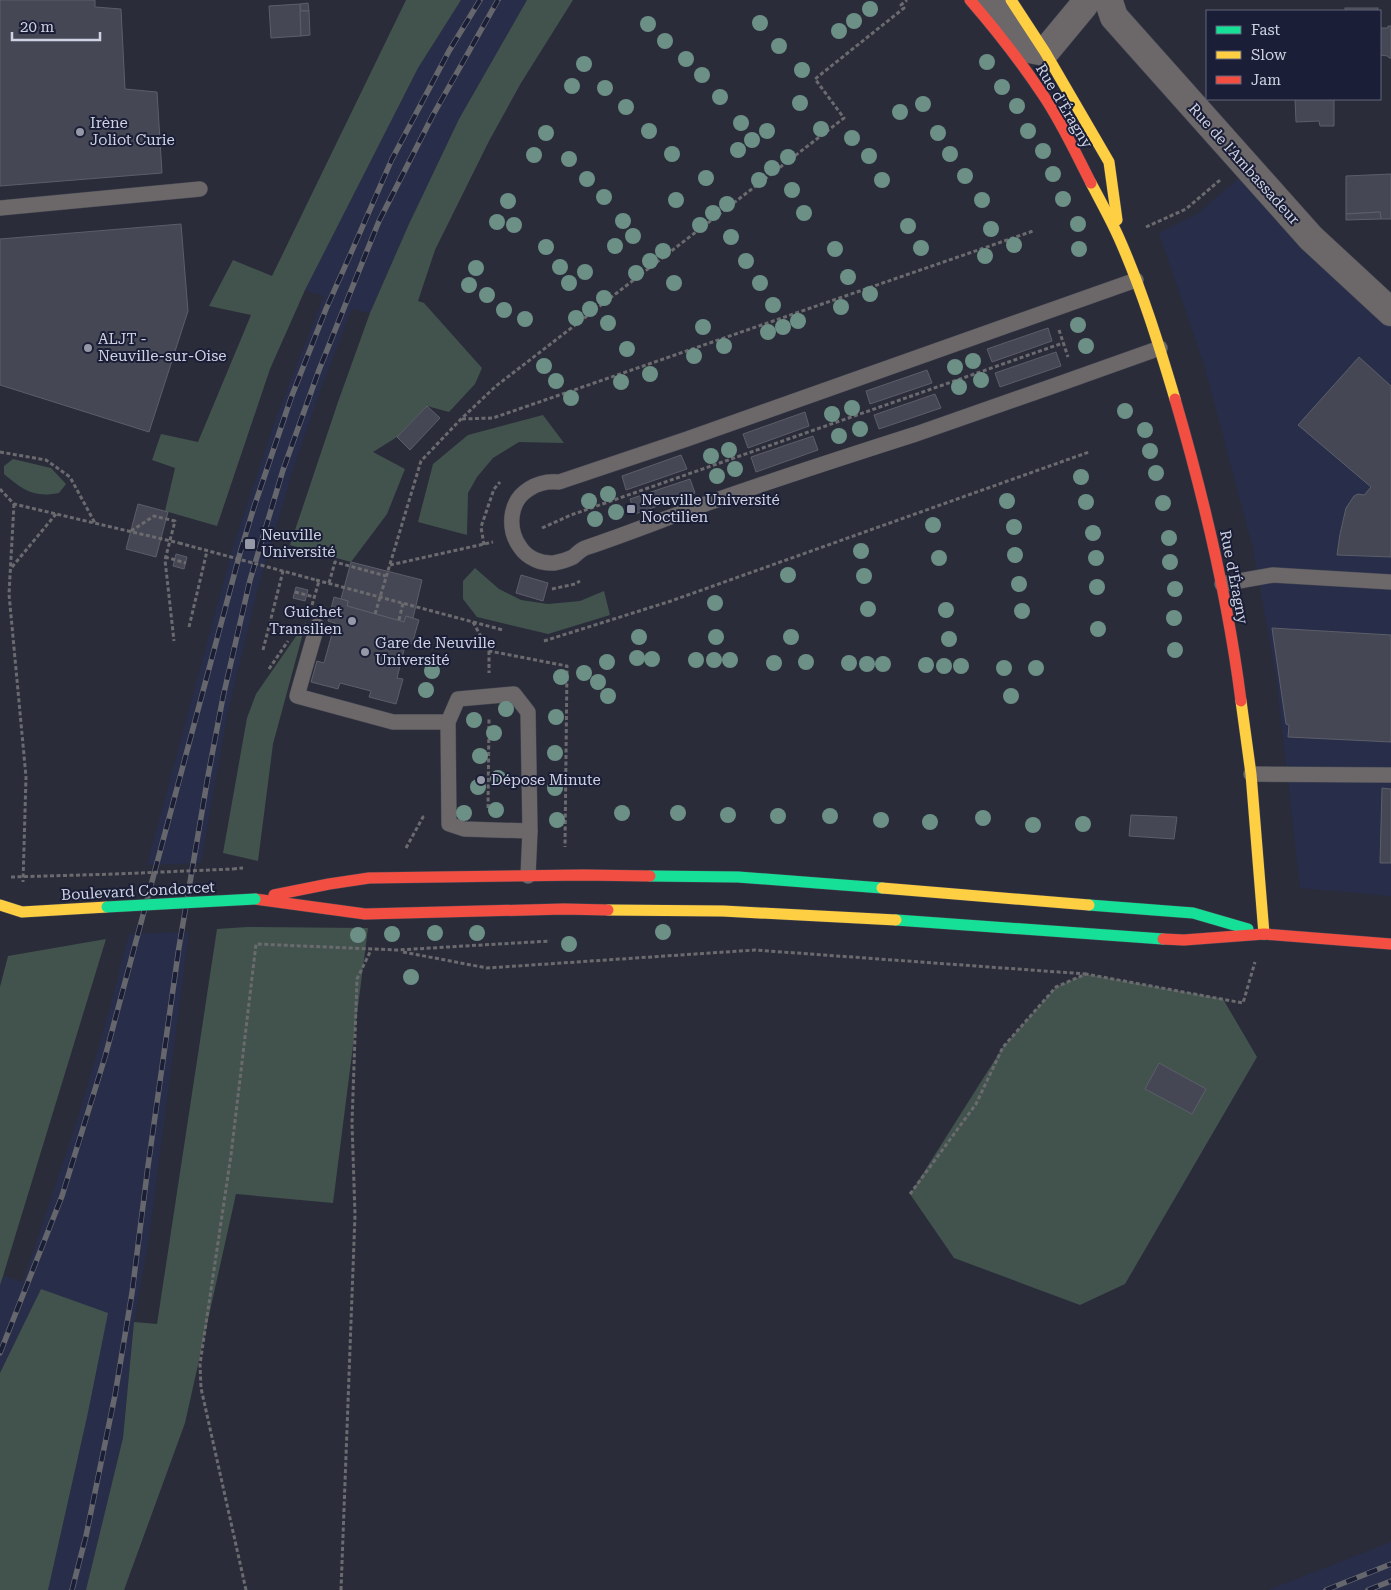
<svg xmlns="http://www.w3.org/2000/svg" width="1391" height="1590" font-family="'Roboto Serif',serif">
<style>
.built{fill:#282e4a}
.green{fill:#42534d}
.building{fill:#454754;stroke:#5c5e69}
.lines{fill:none;stroke-linecap:round;stroke-linejoin:round}
.lane-casing{stroke:#464753;stroke-width:16}
.street-casing{stroke:#464753;stroke-width:29}
.fast-casing{stroke:#464753;stroke-width:12}
.slow-casing{stroke:#464753;stroke-width:12}
.jam-casing{stroke:#464753;stroke-width:12}
.path{stroke:#6b6a6e;stroke-width:3;stroke-dasharray:4 2.5;stroke-linecap:butt}
.lane{stroke:#6c686a;stroke-width:15}
.street{stroke:#6c686a;stroke-width:28}
.fast{stroke:#16e098;stroke-width:11}
.slow{stroke:#ffcf43;stroke-width:11}
.jam{stroke:#f24e42;stroke-width:11}
.rail-casing{stroke:#66666d;stroke-width:5.5}
.rail{stroke:#1a1e36;stroke-width:4;stroke-dasharray:11;stroke-linecap:butt}
.fast-bridge-casing{stroke:#464753;stroke-width:12;stroke-linecap:butt}
.path-bridge{stroke:#6b6a6e;stroke-width:3;stroke-dasharray:4 2.5;stroke-linecap:butt}
.fast-bridge{stroke:#16e098;stroke-width:11}
.tree{fill:#6d9086}
.poi-dot{fill:#9598a7;stroke:#1a1e36;stroke-width:2}
.labels{text-anchor:middle;dominant-baseline:central;stroke-width:4;stroke-linejoin:round;paint-order:stroke}
.street-label{font-size:15px;fill:#ced2e2;stroke:#1a1e36}
.poi-label{font-size:15px;fill:#ced2e2;stroke:#1a1e36;text-anchor:start}
</style>
<rect width="100%" height="100%" fill="#2a2c3a"/>
<g class="built">
<polygon points="461,0 527,0 459,119 409,224 370,313 352,309 322,386 294,467 258,587 227,716 201,863 147,865 233,547 277,415 324,296 305,290 418,68"/>
<polygon points="1244,174 1391,307 1391,896 1300,888 1276,677 1253,549 1204,364 1159,233 1197,214"/>
<polygon points="189,932 149,1238 134,1322 123,1438 86,1590 48,1590 87,1417 41,1289 0,1373 0,1285 3,1276 23,1282 79,1115 110,1007 129,934"/>
<polygon points="1391,1542 1391,1590 1268,1590"/>
</g>
<g class="green">
<polygon points="406,0 461,0 418,68 305,290 270,369 217,526 165,511 175,468 152,460 161,434 198,442 251,315 209,306 233,260 272,276"/>
<polygon points="527,0 573,0 521,83 489,141 435,250 418,301 424,303 482,368 475,384 449,412 427,406 397,437 373,452 405,469 387,514 351,562 290,545 338,402 370,313 409,224 459,119"/>
<polygon points="543,415 564,443 519,442 493,458 477,477 468,493 467,535 418,522 433,464 468,435"/>
<path d="M13 459 51 468 66 484 59 493C33 498 23 490 4 474V466Z"/>
<polygon points="475,568 499,589 521,600 548,604 580,601 604,591 610,615 548,634 477,617 463,599 463,581"/>
<polygon points="306,622 273,744 258,861 223,853 247,718 256,694"/>
<polygon points="247,927 368,928 333,1203 236,1194 185,1423 124,1590 86,1590 123,1438 134,1322 157,1324 217,929"/>
<polygon points="106,939 3,1276 0,1285 0,987 8,956"/>
<polygon points="1086,974 1223,999 1257,1057 1125,1284 1080,1305 954,1258 910,1194 1003,1047 1056,987"/>
<polygon points="41,1289 108,1313 87,1417 48,1590 0,1590 0,1373"/>
</g>
<g class="building">
<polygon points="0,0 95,0 95,7 121,9 125,89 157,92 162,173 0,186"/>
<polygon points="308,3 309,11 300,11 300,4"/>
<polygon points="300,4 301,36 271,38 269,6"/>
<rect x="1345" y="8" width="33" height="3"/>
<polygon points="300,11 309,11 310,35 301,36"/>
<polygon points="1388,26 1391,26 1391,58 1389,58 1388,56 1380,55 1380,28 1388,28"/>
<polygon points="1295,99 1334,99 1334,126 1320,126 1319,121 1296,122"/>
<polygon points="1391,174 1391,219 1381,219 1380,212 1346,214 1346,176"/>
<polygon points="1380,212 1381,219 1346,220 1346,214"/>
<polygon points="181,224 188,311 149,432 0,385 0,239"/>
<polygon points="1048,328 1052,341 992,362 987,349"/>
<polygon points="1056,352 1061,366 1000,387 995,373"/>
<polygon points="1359,357 1391,386 1391,557 1337,555 1340,534 1346,508 1354,496 1358,494 1364,495 1371,487 1298,425"/>
<polygon points="927,370 932,383 870,404 866,391"/>
<polygon points="935,394 941,408 879,429 874,415"/>
<polygon points="427,406 440,418 410,450 397,437"/>
<polygon points="805,412 809,426 748,448 743,434"/>
<polygon points="813,436 818,450 756,472 751,457"/>
<polygon points="681,455 687,469 626,490 622,476"/>
<polygon points="690,479 695,493 635,514 630,499"/>
<polygon points="138,504 168,512 156,557 126,549"/>
<polygon points="176,554 187,557 184,569 173,566"/>
<polygon points="351,562 422,580 413,618 406,616 404,622 347,606 348,601 341,599"/>
<polygon points="521,575 548,583 543,601 516,593"/>
<polygon points="296,587 308,590 305,601 293,598"/>
<polygon points="334,597 348,601 347,606 404,622 406,616 419,620 412,644 406,642 397,678 403,679 396,704 369,697 371,691 340,683 338,689 311,682 317,661 324,663 335,623 328,621"/>
<polygon points="1272,628 1391,635 1391,742 1288,737 1289,725 1286,724"/>
<polygon points="1382,788 1391,789 1391,863 1380,863"/>
<polygon points="1131,815 1177,817 1174,839 1129,836"/>
<polygon points="1159,1063 1206,1089 1192,1114 1145,1089"/>
</g>
<g class="lines">
<defs>
<g id="lane">
<polyline points="0,208 200,189"/>
<path d="M1136 280 687 439 559 482C548 481 538 483 529 489 509 501 507 529 520 547 527 558 541 564 554 563 560 562 567 560 573 557 577 554 580 550 585 548 627 534 669 517 711 502 779 478 847 456 916 434 997 406 1079 377 1160 348"/>
<polyline points="1222,584 1273,575 1391,582"/>
<polyline points="317,626 297,696 393,722 448,722"/>
<polygon points="514,694 528,712 530,831 464,829 449,824 448,722 458,699"/>
<polyline points="1251,774 1391,775"/>
<polyline points="528,876 530,831"/>
</g>
<g id="street">
<polyline points="989,0 999,8 1030,49 1045,52 1084,5"/>
<polyline points="1110,5 1114,17 1311,238 1391,312"/>
</g>
<g id="fast">
<polyline points="650,876 738,877 882,888"/>
<polyline points="1089,905 1193,913 1248,929"/>
<polyline points="896,920 1163,939"/>
</g>
<g id="slow">
<polyline points="1011,0 1045,52 1109,162 1117,220"/>
<path d="M1091 183C1101 202 1111 220 1119 238 1142 290 1159 345 1175 399"/>
<polyline points="1241,701 1251,774 1264,934"/>
<polyline points="882,888 1089,905"/>
<polyline points="0,905 22,912 107,907"/>
<polyline points="608,910 723,911 896,920"/>
</g>
<g id="jam">
<path d="M970 0C996 30 1021 62 1043 95 1062 123 1076 154 1091 183"/>
<path d="M1175 399C1204 498 1228 599 1241 701"/>
<polyline points="274,895 329,884 369,878 583,875 650,876"/>
<polyline points="255,899 365,914 564,909 608,910"/>
<polyline points="1163,939 1184,940 1264,934 1391,944"/>
</g>
</defs>
<use href="#lane" class="lane-casing"/>
<use href="#street" class="street-casing"/>
<use href="#fast" class="fast-casing"/>
<use href="#slow" class="slow-casing"/>
<use href="#jam" class="jam-casing"/>
<g class="path">
<polyline points="1146,227 1186,209 1220,180"/>
<polyline points="1059,330 1068,357"/>
<polyline points="462,419 493,418 1033,231"/>
<polyline points="0,452 46,460 70,477 95,523"/>
<polyline points="0,489 14,504 179,543"/>
<polyline points="14,504 9,594 26,777 23,882"/>
<polyline points="542,528 571,515 1063,343"/>
<polyline points="131,531 154,516 175,521 165,560 174,641"/>
<polyline points="484,545 481,527 494,489 500,482"/>
<polyline points="165,557 186,563"/>
<polyline points="390,565 493,542"/>
<polyline points="12,567 56,514"/>
<polyline points="316,580 503,630"/>
<polyline points="329,583 335,562 386,576"/>
<polyline points="552,589 575,584 580,581"/>
<polyline points="295,592 314,597"/>
<polyline points="312,605 319,581"/>
<polyline points="375,614 421,461 461,419 496,386 844,118 815,79 904,8 901,5 907,0"/>
<polyline points="399,620 403,603"/>
<polyline points="473,622 489,651 567,666 565,847"/>
<polyline points="189,627 207,551"/>
<polyline points="544,641 671,601 1089,452"/>
<polyline points="263,650 283,571"/>
<polyline points="489,651 489,673"/>
<polyline points="269,669 288,641"/>
<polyline points="488,808 489,719"/>
<polyline points="406,848 423,817 426,815"/>
<polyline points="233,869 243,868"/>
<polyline points="11,877 115,874"/>
<polyline points="403,952 487,968 755,950 1086,974"/>
<polyline points="910,1194 976,1104 1003,1047 1056,987 1086,974 1243,1003 1255,962"/>
<polyline points="246,1590 201,1388 200,1364 231,1155 256,944 397,950 550,941"/>
<polyline points="341,1590 355,1215 352,1123 357,979 371,950"/>
</g>
<use href="#lane" class="lane"/>
<use href="#street" class="street"/>
<use href="#fast" class="fast"/>
<use href="#slow" class="slow"/>
<use href="#jam" class="jam"/>
<defs>
<g id="rail">
<polyline points="0,1353 62,1196 105,1057 240,553 254,507 291,398 326,309 351,253 392,159 449,51 480,0"/>
<polyline points="72,1590 86,1536 115,1395 132,1293 148,1166 179,947 208,776 223,697 250,580 283,470 319,370 379,221 433,115 498,0"/>
<polyline points="1326,1590 1391,1564"/>
<polyline points="1368,1590 1391,1581"/>
</g>
</defs>
<use href="#rail" class="rail-casing"/>
<use href="#rail" class="rail"/>
<defs>
<polyline id="fast-bridge" points="107,907 255,899"/>
</defs>
<use href="#fast-bridge" class="fast-bridge-casing"/>
<g class="path-bridge">
<polyline points="179,543 316,580"/>
<polyline points="115,874 233,869"/>
</g>
<use href="#fast-bridge" class="fast-bridge"/>
</g>
<g class="tree">
<circle cx="870" cy="9" r="8"/>
<circle cx="854" cy="21" r="8"/>
<circle cx="760" cy="23" r="8"/>
<circle cx="648" cy="24" r="8"/>
<circle cx="839" cy="31" r="8"/>
<circle cx="665" cy="41" r="8"/>
<circle cx="779" cy="46" r="8"/>
<circle cx="686" cy="59" r="8"/>
<circle cx="987" cy="62" r="8"/>
<circle cx="584" cy="64" r="8"/>
<circle cx="802" cy="70" r="8"/>
<circle cx="702" cy="75" r="8"/>
<circle cx="572" cy="86" r="8"/>
<circle cx="1002" cy="87" r="8"/>
<circle cx="605" cy="88" r="8"/>
<circle cx="720" cy="97" r="8"/>
<circle cx="800" cy="103" r="8"/>
<circle cx="923" cy="104" r="8"/>
<circle cx="1017" cy="106" r="8"/>
<circle cx="626" cy="107" r="8"/>
<circle cx="900" cy="112" r="8"/>
<circle cx="741" cy="123" r="8"/>
<circle cx="821" cy="129" r="8"/>
<circle cx="649" cy="131" r="8"/>
<circle cx="767" cy="131" r="8"/>
<circle cx="1028" cy="131" r="8"/>
<circle cx="546" cy="133" r="8"/>
<circle cx="938" cy="133" r="8"/>
<circle cx="852" cy="138" r="8"/>
<circle cx="752" cy="140" r="8"/>
<circle cx="738" cy="150" r="8"/>
<circle cx="1043" cy="151" r="8"/>
<circle cx="672" cy="154" r="8"/>
<circle cx="950" cy="154" r="8"/>
<circle cx="534" cy="155" r="8"/>
<circle cx="869" cy="156" r="8"/>
<circle cx="788" cy="157" r="8"/>
<circle cx="569" cy="159" r="8"/>
<circle cx="772" cy="168" r="8"/>
<circle cx="1053" cy="174" r="8"/>
<circle cx="965" cy="176" r="8"/>
<circle cx="706" cy="178" r="8"/>
<circle cx="587" cy="179" r="8"/>
<circle cx="759" cy="180" r="8"/>
<circle cx="882" cy="180" r="8"/>
<circle cx="792" cy="190" r="8"/>
<circle cx="604" cy="197" r="8"/>
<circle cx="1063" cy="199" r="8"/>
<circle cx="676" cy="200" r="8"/>
<circle cx="982" cy="200" r="8"/>
<circle cx="508" cy="201" r="8"/>
<circle cx="727" cy="204" r="8"/>
<circle cx="713" cy="213" r="8"/>
<circle cx="804" cy="213" r="8"/>
<circle cx="623" cy="221" r="8"/>
<circle cx="497" cy="222" r="8"/>
<circle cx="1078" cy="224" r="8"/>
<circle cx="514" cy="225" r="8"/>
<circle cx="700" cy="225" r="8"/>
<circle cx="908" cy="226" r="8"/>
<circle cx="991" cy="229" r="8"/>
<circle cx="633" cy="236" r="8"/>
<circle cx="731" cy="237" r="8"/>
<circle cx="1014" cy="245" r="8"/>
<circle cx="615" cy="246" r="8"/>
<circle cx="546" cy="247" r="8"/>
<circle cx="921" cy="248" r="8"/>
<circle cx="835" cy="249" r="8"/>
<circle cx="1079" cy="249" r="8"/>
<circle cx="663" cy="251" r="8"/>
<circle cx="985" cy="256" r="8"/>
<circle cx="650" cy="261" r="8"/>
<circle cx="746" cy="261" r="8"/>
<circle cx="560" cy="267" r="8"/>
<circle cx="476" cy="268" r="8"/>
<circle cx="585" cy="272" r="8"/>
<circle cx="636" cy="273" r="8"/>
<circle cx="848" cy="277" r="8"/>
<circle cx="569" cy="283" r="8"/>
<circle cx="674" cy="283" r="8"/>
<circle cx="760" cy="283" r="8"/>
<circle cx="469" cy="285" r="8"/>
<circle cx="870" cy="294" r="8"/>
<circle cx="487" cy="295" r="8"/>
<circle cx="604" cy="298" r="8"/>
<circle cx="773" cy="305" r="8"/>
<circle cx="841" cy="307" r="8"/>
<circle cx="590" cy="309" r="8"/>
<circle cx="504" cy="310" r="8"/>
<circle cx="576" cy="318" r="8"/>
<circle cx="525" cy="319" r="8"/>
<circle cx="798" cy="321" r="8"/>
<circle cx="608" cy="323" r="8"/>
<circle cx="1078" cy="325" r="8"/>
<circle cx="703" cy="327" r="8"/>
<circle cx="783" cy="327" r="8"/>
<circle cx="768" cy="332" r="8"/>
<circle cx="724" cy="346" r="8"/>
<circle cx="1086" cy="346" r="8"/>
<circle cx="627" cy="349" r="8"/>
<circle cx="694" cy="356" r="8"/>
<circle cx="973" cy="361" r="8"/>
<circle cx="544" cy="366" r="8"/>
<circle cx="955" cy="367" r="8"/>
<circle cx="650" cy="374" r="8"/>
<circle cx="981" cy="380" r="8"/>
<circle cx="556" cy="381" r="8"/>
<circle cx="621" cy="382" r="8"/>
<circle cx="959" cy="387" r="8"/>
<circle cx="571" cy="398" r="8"/>
<circle cx="852" cy="408" r="8"/>
<circle cx="1125" cy="411" r="8"/>
<circle cx="832" cy="414" r="8"/>
<circle cx="860" cy="429" r="8"/>
<circle cx="1145" cy="430" r="8"/>
<circle cx="839" cy="436" r="8"/>
<circle cx="729" cy="450" r="8"/>
<circle cx="1150" cy="451" r="8"/>
<circle cx="711" cy="456" r="8"/>
<circle cx="735" cy="469" r="8"/>
<circle cx="1156" cy="473" r="8"/>
<circle cx="717" cy="476" r="8"/>
<circle cx="1081" cy="477" r="8"/>
<circle cx="608" cy="494" r="8"/>
<circle cx="589" cy="501" r="8"/>
<circle cx="1007" cy="501" r="8"/>
<circle cx="1086" cy="502" r="8"/>
<circle cx="1163" cy="503" r="8"/>
<circle cx="616" cy="512" r="8"/>
<circle cx="595" cy="519" r="8"/>
<circle cx="933" cy="525" r="8"/>
<circle cx="1014" cy="527" r="8"/>
<circle cx="1093" cy="533" r="8"/>
<circle cx="1169" cy="538" r="8"/>
<circle cx="861" cy="551" r="8"/>
<circle cx="1015" cy="555" r="8"/>
<circle cx="939" cy="558" r="8"/>
<circle cx="1096" cy="558" r="8"/>
<circle cx="1170" cy="562" r="8"/>
<circle cx="788" cy="575" r="8"/>
<circle cx="864" cy="576" r="8"/>
<circle cx="1019" cy="584" r="8"/>
<circle cx="1097" cy="587" r="8"/>
<circle cx="1175" cy="589" r="8"/>
<circle cx="715" cy="603" r="8"/>
<circle cx="868" cy="609" r="8"/>
<circle cx="946" cy="610" r="8"/>
<circle cx="1022" cy="611" r="8"/>
<circle cx="1174" cy="618" r="8"/>
<circle cx="1098" cy="629" r="8"/>
<circle cx="639" cy="637" r="8"/>
<circle cx="716" cy="637" r="8"/>
<circle cx="791" cy="637" r="8"/>
<circle cx="949" cy="639" r="8"/>
<circle cx="1175" cy="650" r="8"/>
<circle cx="637" cy="658" r="8"/>
<circle cx="652" cy="659" r="8"/>
<circle cx="696" cy="660" r="8"/>
<circle cx="714" cy="660" r="8"/>
<circle cx="730" cy="660" r="8"/>
<circle cx="607" cy="662" r="8"/>
<circle cx="806" cy="662" r="8"/>
<circle cx="774" cy="663" r="8"/>
<circle cx="849" cy="663" r="8"/>
<circle cx="867" cy="664" r="8"/>
<circle cx="883" cy="664" r="8"/>
<circle cx="926" cy="665" r="8"/>
<circle cx="944" cy="666" r="8"/>
<circle cx="961" cy="666" r="8"/>
<circle cx="1004" cy="668" r="8"/>
<circle cx="1036" cy="668" r="8"/>
<circle cx="432" cy="671" r="8"/>
<circle cx="584" cy="673" r="8"/>
<circle cx="561" cy="677" r="8"/>
<circle cx="598" cy="682" r="8"/>
<circle cx="426" cy="690" r="8"/>
<circle cx="608" cy="696" r="8"/>
<circle cx="1011" cy="696" r="8"/>
<circle cx="506" cy="709" r="8"/>
<circle cx="556" cy="717" r="8"/>
<circle cx="474" cy="720" r="8"/>
<circle cx="494" cy="733" r="8"/>
<circle cx="555" cy="753" r="8"/>
<circle cx="480" cy="756" r="8"/>
<circle cx="498" cy="778" r="8"/>
<circle cx="478" cy="787" r="8"/>
<circle cx="555" cy="788" r="8"/>
<circle cx="496" cy="810" r="8"/>
<circle cx="464" cy="813" r="8"/>
<circle cx="622" cy="813" r="8"/>
<circle cx="678" cy="813" r="8"/>
<circle cx="728" cy="815" r="8"/>
<circle cx="778" cy="816" r="8"/>
<circle cx="830" cy="816" r="8"/>
<circle cx="983" cy="818" r="8"/>
<circle cx="557" cy="820" r="8"/>
<circle cx="881" cy="820" r="8"/>
<circle cx="930" cy="822" r="8"/>
<circle cx="1083" cy="824" r="8"/>
<circle cx="1033" cy="825" r="8"/>
<circle cx="663" cy="932" r="8"/>
<circle cx="435" cy="933" r="8"/>
<circle cx="477" cy="933" r="8"/>
<circle cx="392" cy="934" r="8"/>
<circle cx="358" cy="935" r="8"/>
<circle cx="569" cy="944" r="8"/>
<circle cx="411" cy="977" r="8"/>
</g>
<g class="poi-dot">
<circle cx="80" cy="132" r="5"/>
<circle cx="88" cy="348" r="5"/>
<rect x="626" y="504" width="10" height="10" rx="2.5"/>
<rect x="244" y="538" width="12" height="12" rx="2.5"/>
<circle cx="352" cy="621" r="5"/>
<circle cx="365" cy="652" r="5"/>
<circle cx="481" cy="780" r="5"/>
</g>
<g class="labels">
<g class="street-label">
<text transform="translate(1064 106) rotate(59)">Rue d'Éragny</text>
<text transform="translate(1244 164) rotate(48)">Rue de l'Ambassadeur</text>
<text transform="translate(1234 577) rotate(79)">Rue d'Éragny</text>
<text transform="translate(138 891) rotate(-3)">Boulevard Condorcet</text>
</g>
<g class="poi-label">
<text x="90" y="123">Irène<tspan x="90" dy="17">Joliot Curie</tspan></text>
<text x="98" y="339">ALJT -<tspan x="98" dy="17">Neuville-sur-Oise</tspan></text>
<text x="641" y="500">Neuville Université<tspan x="641" dy="17">Noctilien</tspan></text>
<text x="261" y="535">Neuville<tspan x="261" dy="17">Université</tspan></text>
<text x="342" y="612" text-anchor="end">Guichet<tspan x="342" dy="17">Transilien</tspan></text>
<text x="375" y="643">Gare de Neuville<tspan x="375" dy="17">Université</tspan></text>
<text x="491" y="780">Dépose Minute</text>
</g>
</g>
<rect x="1206" y="10" width="175" height="90" fill="#1a1e36" stroke="#62667b"/>
<rect x="1216" y="26" width="25" height="8" fill="#16e098" stroke="#62667b"/>
<text x="1251" y="35" font-size="15" fill="#ced2e2">Fast</text>
<rect x="1216" y="51" width="25" height="8" fill="#ffcf43" stroke="#62667b"/>
<text x="1251" y="60" font-size="15" fill="#ced2e2">Slow</text>
<rect x="1216" y="76" width="25" height="8" fill="#f24e42" stroke="#62667b"/>
<text x="1251" y="85" font-size="15" fill="#ced2e2">Jam</text>
<path d="M12 32v8h88v-8" fill="none" stroke="#ced2e2" stroke-width="2.5"/>
<text x="20" y="32" font-size="15" fill="#ced2e2" stroke="#1a1e36" stroke-width="4" paint-order="stroke">20 m</text>
</svg>
